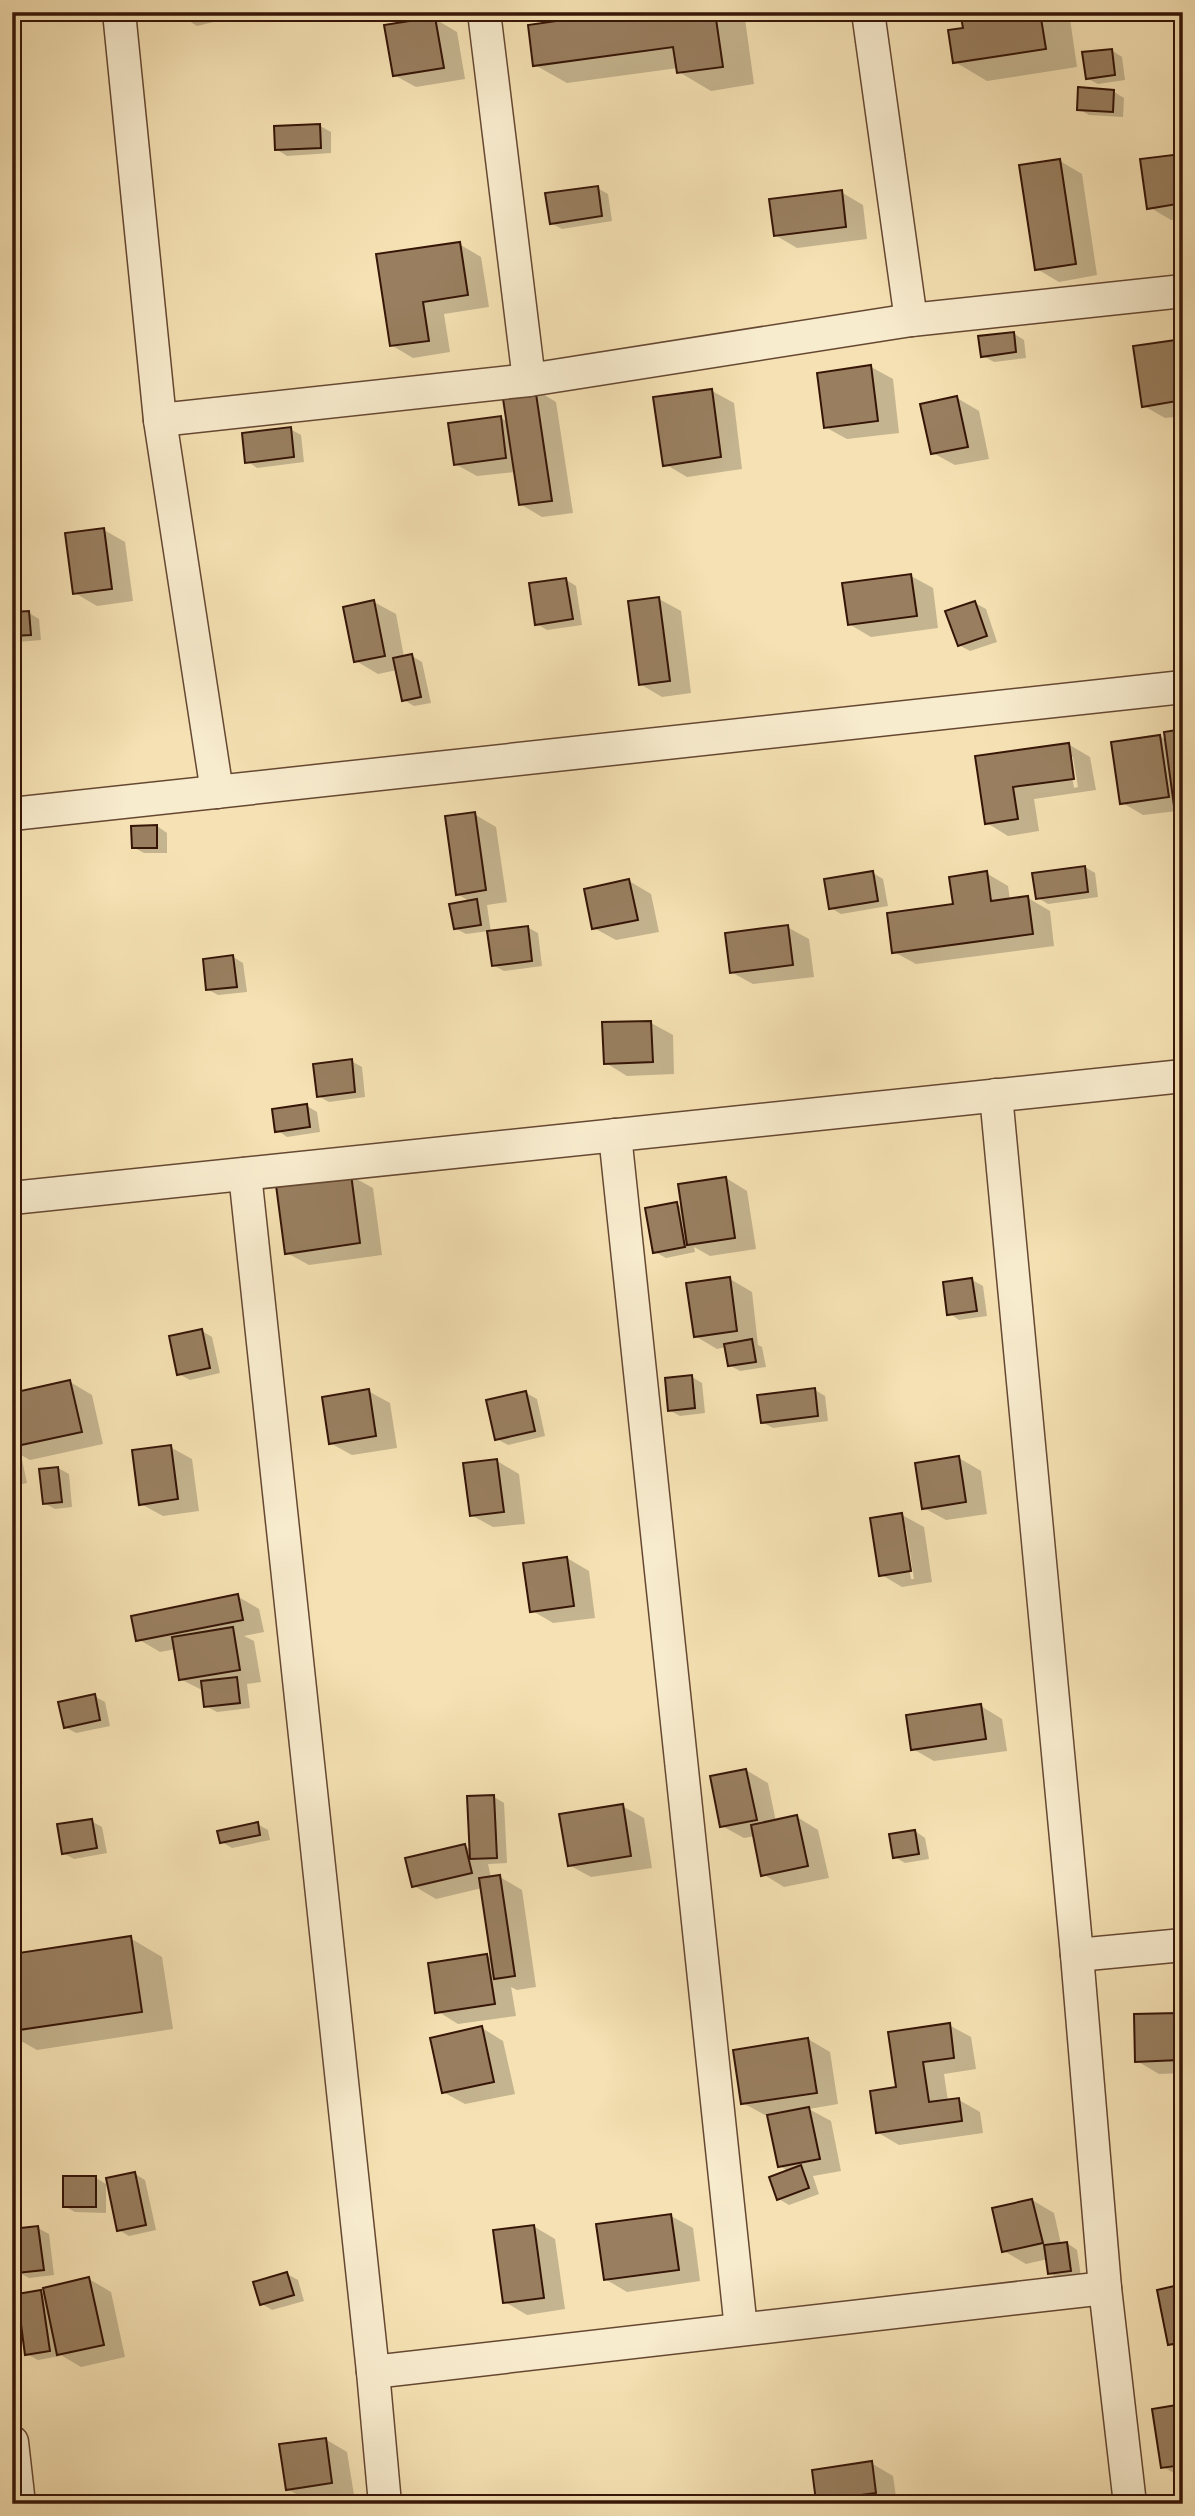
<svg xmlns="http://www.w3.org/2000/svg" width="1195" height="2516" font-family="'IM FELL French Canon',serif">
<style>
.shadow{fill:#0003;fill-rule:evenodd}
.building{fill:#997f60;stroke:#361507;stroke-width:2}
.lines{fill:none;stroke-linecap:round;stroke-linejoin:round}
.minor-casing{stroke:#664832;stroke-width:35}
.minor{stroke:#f8ecce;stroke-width:32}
</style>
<rect width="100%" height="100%" fill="#f5e1b3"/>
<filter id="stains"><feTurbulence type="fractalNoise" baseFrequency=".00286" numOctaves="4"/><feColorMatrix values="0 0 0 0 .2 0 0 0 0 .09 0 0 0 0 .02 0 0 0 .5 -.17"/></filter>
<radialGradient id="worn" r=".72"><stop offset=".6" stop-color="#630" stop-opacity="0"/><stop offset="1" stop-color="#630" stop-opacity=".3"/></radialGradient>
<g class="shadow">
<polygon points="175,12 246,12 247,14 197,26"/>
<polygon points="632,12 732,12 745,19 754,84 711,91 679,72 678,68 567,83 535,65"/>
<polygon points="962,12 1069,12 1077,67 987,81 955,62 965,29"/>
<polygon points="435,19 457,32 465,79 416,87 394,75"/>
<polygon points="1111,50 1122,57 1125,80 1098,84 1087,78"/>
<polygon points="1114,92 1124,98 1123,117 1089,115 1079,109"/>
<polygon points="320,126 331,132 331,153 287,156 276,149"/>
<polygon points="1180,155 1183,157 1183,218 1171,220 1149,207"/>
<polygon points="1060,161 1082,174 1097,275 1059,282 1037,269"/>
<polygon points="597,188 608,194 612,221 562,229 551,223"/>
<polygon points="841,192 863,205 867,239 797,248 775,235"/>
<polygon points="459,244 481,257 489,307 444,314 450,352 413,358 391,345"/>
<polygon points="1013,333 1024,340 1026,358 994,362 983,356"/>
<polygon points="1183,340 1183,416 1165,418 1144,406"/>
<polygon points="871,367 893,379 899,433 847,439 825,427"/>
<polygon points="535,389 556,402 573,513 542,517 520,504 516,472 477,476 455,464 501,418 508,422"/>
<polygon points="712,391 734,403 742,469 687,477 665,464"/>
<polygon points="957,398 979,411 989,459 955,465 933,453"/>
<polygon points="290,429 301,435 304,462 257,468 247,461"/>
<polygon points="104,530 125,542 133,601 97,606 75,593"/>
<polygon points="911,576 933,588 938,628 871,637 849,624"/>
<polygon points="565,579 576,586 582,625 547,630 537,624"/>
<polygon points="659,599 681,611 691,693 662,697 640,684"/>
<polygon points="374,602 396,614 404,657 412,656 422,662 431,703 414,706 404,700 397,670 378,674 356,661"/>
<polygon points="975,603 986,609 997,642 970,651 959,645"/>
<polygon points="29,613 39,619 41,640 18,642 12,639 12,614"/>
<polygon points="1183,731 1183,829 1179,827 1177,811 1143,815 1121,802 1160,736 1167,741"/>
<path d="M1068 744 1090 757 1096 790 1034 799 1039 831 1008 836 987 823 977 758ZM1069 757H1073L1078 787 1074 788Z"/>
<polygon points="474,814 496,827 507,902 487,905 491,933 527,927 538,933 542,966 504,971 493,965 489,931 466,934 455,928 471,902 457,894"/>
<polygon points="157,826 167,833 167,853 144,853 133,847"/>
<polygon points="1085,867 1095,873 1098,897 1048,904 1038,898"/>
<polygon points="873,873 883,879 888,906 841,914 831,908"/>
<polygon points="986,873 1008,886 1010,900 1028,898 1050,911 1054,946 916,964 894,952 955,906"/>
<polygon points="629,881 651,894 659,932 616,940 594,928"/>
<polygon points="787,927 809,939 814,977 753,984 731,972"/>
<polygon points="233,957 243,963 247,992 218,995 207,989"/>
<polygon points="651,1023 673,1035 674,1074 627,1076 606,1063"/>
<polygon points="351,1061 362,1067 365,1097 329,1102 318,1096"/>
<polygon points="307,1106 317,1112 320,1132 287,1137 277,1130"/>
<polygon points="12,1120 19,1166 12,1167"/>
<polygon points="351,1176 373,1188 382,1255 309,1265 287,1253"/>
<polygon points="726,1178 747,1191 756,1249 710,1256 694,1247 695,1252 666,1258 655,1252 676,1204 683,1208"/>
<polygon points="730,1279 752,1292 758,1345 762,1347 766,1367 740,1371 729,1365 726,1347 717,1349 695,1336"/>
<polygon points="972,1280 983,1286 987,1316 959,1320 949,1313"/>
<polygon points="202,1331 212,1337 220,1373 190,1380 179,1374"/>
<polygon points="692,1377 702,1383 705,1413 680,1416 669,1410"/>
<polygon points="70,1382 92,1395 103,1444 30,1460 21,1455 27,1483 12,1486 12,1395"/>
<polygon points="815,1390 825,1396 828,1421 773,1428 762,1422"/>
<polygon points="368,1391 390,1403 397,1448 352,1455 330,1443"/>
<polygon points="526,1393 537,1399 545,1436 508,1445 497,1439"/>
<polygon points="170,1447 192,1459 199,1511 163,1516 141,1504"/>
<polygon points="959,1458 981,1471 987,1514 946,1520 924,1508"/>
<polygon points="497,1461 519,1474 525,1524 493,1527 471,1515"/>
<polygon points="58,1468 69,1474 72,1507 55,1509 44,1503"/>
<path d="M902 1515 924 1527 932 1582 902 1587 880 1574ZM903 1528H906L914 1579H911Z"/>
<polygon points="567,1558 589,1571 595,1618 553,1623 531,1610"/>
<polygon points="237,1596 259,1609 264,1632 244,1636 254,1641 261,1682 247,1684 250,1708 217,1712 206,1706 204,1691 180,1679 176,1649 160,1652 138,1639"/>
<polygon points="94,1696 105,1702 110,1726 76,1733 65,1727"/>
<polygon points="981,1706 1002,1719 1007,1751 934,1761 913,1749"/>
<polygon points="746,1770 768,1783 776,1822 797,1817 818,1830 829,1878 784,1887 763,1874 755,1836 744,1838 722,1826"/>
<polygon points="494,1797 504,1803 507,1863 488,1864 491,1878 500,1877 522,1890 536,1987 517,1990 511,1987 516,2016 458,2024 437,2011 487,1956 493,1959 482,1888 436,1899 414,1886 465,1846 471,1850"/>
<polygon points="622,1806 644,1818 652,1868 591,1877 569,1865"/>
<polygon points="91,1821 102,1827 107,1853 74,1859 63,1853"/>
<polygon points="257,1824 268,1830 270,1840 232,1848 222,1842"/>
<polygon points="915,1831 925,1838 929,1859 905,1863 895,1857"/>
<polygon points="130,1938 162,1957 173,2029 37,2050 12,2036 12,1956"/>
<polygon points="1177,2015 1183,2018 1183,2073 1159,2074 1137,2061"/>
<polygon points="949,2025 971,2037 976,2069 944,2074 948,2101 959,2100 980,2112 983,2133 899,2145 877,2132 898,2089"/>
<polygon points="482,2028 503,2041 515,2094 465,2104 443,2092"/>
<polygon points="808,2039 830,2052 838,2104 809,2109 831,2121 841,2171 813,2176 819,2194 789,2205 779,2199 789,2172 780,2166 769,2115 765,2115 743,2103"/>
<polygon points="135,2174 145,2180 156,2230 129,2236 119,2230"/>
<polygon points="96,2178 106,2184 106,2213 75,2212 64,2206"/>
<polygon points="1032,2200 1054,2213 1061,2244 1067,2243 1077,2250 1081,2276 1060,2279 1049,2273 1048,2259 1026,2264 1004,2251"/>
<polygon points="671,2216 693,2228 700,2281 627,2292 605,2279"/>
<polygon points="533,2226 555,2239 565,2309 527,2315 505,2302"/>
<polygon points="38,2228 49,2234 54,2275 29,2278 18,2272"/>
<polygon points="287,2274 298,2280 304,2301 272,2310 262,2304"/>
<polygon points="89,2279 111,2292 125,2357 81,2367 59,2354 60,2356 38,2360 27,2354 41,2292 46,2295"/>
<polygon points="1183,2286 1183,2352 1169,2344"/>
<polygon points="1183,2406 1183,2478 1163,2467"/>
<polygon points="325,2439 347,2452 354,2495 309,2501 287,2489"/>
<polygon points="871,2463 893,2476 897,2504 824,2504 818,2500"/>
</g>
<g class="building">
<polygon points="619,12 715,12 723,67 677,73 673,47 533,66 528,25"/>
<polygon points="960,12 1040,12 1046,49 953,63 948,30 963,28"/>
<polygon points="435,17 444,68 393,76 384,25"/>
<polygon points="1112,49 1115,75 1086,79 1082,52"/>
<polygon points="1078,87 1114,90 1113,112 1077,110"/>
<polygon points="320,124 321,148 275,150 274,126"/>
<polygon points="1181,154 1183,203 1147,209 1140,159"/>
<polygon points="1060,159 1076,264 1035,270 1019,165"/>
<polygon points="598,186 602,216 550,224 545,193"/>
<polygon points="842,190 846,227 774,236 769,199"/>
<polygon points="460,242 468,295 423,302 429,341 390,346 376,254"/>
<polygon points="1014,332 1016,352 981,357 978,336"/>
<polygon points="1183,339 1183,400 1142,407 1133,346"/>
<polygon points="871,365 878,421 824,428 817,373"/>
<polygon points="535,387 552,501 519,505 502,392"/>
<polygon points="712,389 721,457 663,466 653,397"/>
<polygon points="957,396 968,447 931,454 920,404"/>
<polygon points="501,416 506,458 454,465 448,423"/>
<polygon points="291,427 294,457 245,463 242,433"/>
<polygon points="104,528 112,589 73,594 65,533"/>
<polygon points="911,574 917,616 848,625 842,583"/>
<polygon points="566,578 573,619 535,625 529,583"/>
<polygon points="659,597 670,681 639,685 628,601"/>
<polygon points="374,600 385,656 354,662 343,607"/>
<polygon points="975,601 987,636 958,646 945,611"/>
<polygon points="29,611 31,635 12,636 12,612"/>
<polygon points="412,654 421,697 402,701 393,658"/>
<polygon points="1183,729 1183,827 1177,828 1164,732"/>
<polygon points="1160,735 1169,797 1120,804 1111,742"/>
<polygon points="1069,743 1074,779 1013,787 1018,819 985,824 975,756"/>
<polygon points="475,812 486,890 456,895 445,816"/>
<polygon points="157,825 157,848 132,848 131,826"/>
<polygon points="1085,866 1088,892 1036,899 1032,873"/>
<polygon points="873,871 878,901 829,909 824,879"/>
<polygon points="987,871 991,901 1028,896 1033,934 892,953 887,913 953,904 949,877"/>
<polygon points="629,879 638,920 592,929 584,889"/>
<polygon points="477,899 481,925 454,929 449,904"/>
<polygon points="788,925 793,965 730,973 725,933"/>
<polygon points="528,926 532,961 492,966 487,931"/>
<polygon points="233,955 237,987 206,990 203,959"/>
<polygon points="651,1021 653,1062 604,1064 602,1022"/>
<polygon points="352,1059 355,1092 317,1097 313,1064"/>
<polygon points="307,1104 310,1127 275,1132 272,1109"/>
<polygon points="351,1174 360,1243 285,1254 276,1185"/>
<polygon points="726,1177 735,1238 687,1245 678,1184"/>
<polygon points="677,1202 685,1247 653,1253 645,1208"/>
<polygon points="730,1277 737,1331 694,1337 686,1283"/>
<polygon points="972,1278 977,1311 947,1315 943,1282"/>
<polygon points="202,1329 210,1368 177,1375 169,1336"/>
<polygon points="752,1339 756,1362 728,1366 724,1344"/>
<polygon points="692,1375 695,1408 668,1411 665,1378"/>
<polygon points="70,1380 82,1432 12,1447 12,1393"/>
<polygon points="815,1388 818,1416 761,1423 757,1395"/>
<polygon points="369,1389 376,1436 329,1444 322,1397"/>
<polygon points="526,1391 535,1431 495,1440 486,1400"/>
<polygon points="171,1445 178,1499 139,1505 132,1450"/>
<polygon points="959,1456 966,1502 922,1509 915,1463"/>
<polygon points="497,1459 504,1512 470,1516 463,1463"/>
<polygon points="58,1467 62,1502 43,1504 39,1469"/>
<polygon points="902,1513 911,1571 879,1576 870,1518"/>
<polygon points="567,1557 574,1606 530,1612 523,1563"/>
<polygon points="238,1594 243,1620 136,1641 131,1616"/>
<polygon points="233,1627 240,1670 179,1680 172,1637"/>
<polygon points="237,1677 240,1703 204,1707 201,1681"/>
<polygon points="95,1694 100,1720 64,1728 58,1702"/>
<polygon points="981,1704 986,1739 911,1750 906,1715"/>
<polygon points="746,1769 757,1820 720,1827 710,1776"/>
<polygon points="494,1795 497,1858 470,1859 467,1796"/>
<polygon points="623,1804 631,1856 568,1866 559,1814"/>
<polygon points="797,1815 808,1866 761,1876 751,1825"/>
<polygon points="92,1819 97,1848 62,1854 57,1824"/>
<polygon points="258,1822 260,1835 220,1843 217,1831"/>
<polygon points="915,1830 919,1854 893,1858 889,1834"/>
<polygon points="465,1844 472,1873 412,1887 405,1858"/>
<polygon points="500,1875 515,1976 494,1979 479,1878"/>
<polygon points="131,1936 142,2012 12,2031 12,1954"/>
<polygon points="487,1954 495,2004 435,2013 428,1963"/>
<polygon points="1178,2013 1179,2060 1135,2062 1134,2014"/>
<polygon points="950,2023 954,2058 923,2062 929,2102 959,2098 962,2121 876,2133 870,2091 896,2087 888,2032"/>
<polygon points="482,2026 494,2082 442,2093 430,2038"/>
<polygon points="808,2038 817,2093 741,2104 733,2050"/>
<polygon points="809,2107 820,2159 778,2167 767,2115"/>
<polygon points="801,2165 809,2188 777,2200 769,2177"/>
<polygon points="135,2172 146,2225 117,2231 106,2178"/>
<rect x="63" y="2176" width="33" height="31"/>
<polygon points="1032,2199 1043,2243 1002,2252 992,2208"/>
<polygon points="671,2214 679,2270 604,2280 596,2224"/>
<polygon points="534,2225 544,2298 503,2303 493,2230"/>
<polygon points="38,2226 44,2270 17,2273 12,2229"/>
<polygon points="1067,2242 1071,2271 1048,2274 1044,2245"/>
<polygon points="287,2272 294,2295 260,2305 253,2282"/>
<polygon points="89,2277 104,2345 57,2355 43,2288"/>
<polygon points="1183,2284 1183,2342 1168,2345 1157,2290"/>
<polygon points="41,2290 50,2351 25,2355 17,2294"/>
<polygon points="1183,2404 1183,2465 1161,2468 1152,2409"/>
<polygon points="326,2438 332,2483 286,2490 279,2444"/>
<polygon points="872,2461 876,2493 816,2501 812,2470"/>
</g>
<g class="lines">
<defs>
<g id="minor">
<polyline points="119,12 160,420 217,792"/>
<polyline points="484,12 529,380"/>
<polyline points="868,12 911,320"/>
<polyline points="160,420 529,380 911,320 1183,291"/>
<polyline points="12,814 1183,687"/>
<polyline points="996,1095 1077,1955 1105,2288 1130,2504"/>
<polyline points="615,1135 741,2329"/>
<polyline points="245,1174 373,2372 385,2504"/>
<polyline points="12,1198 1183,1076"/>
<polyline points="1077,1955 1183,1945"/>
<polyline points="373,2372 1105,2288"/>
<polyline points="12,2442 19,2504"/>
</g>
</defs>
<use href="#minor" class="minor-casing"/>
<use href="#minor" class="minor"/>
</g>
<rect width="1195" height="2516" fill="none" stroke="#f5e1b3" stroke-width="42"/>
<rect x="14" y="14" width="1167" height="2488" fill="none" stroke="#361507" stroke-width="3.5"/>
<rect x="21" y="21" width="1153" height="2474" fill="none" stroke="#361507" stroke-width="2"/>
<rect width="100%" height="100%" filter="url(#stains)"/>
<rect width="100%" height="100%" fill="url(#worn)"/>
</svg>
